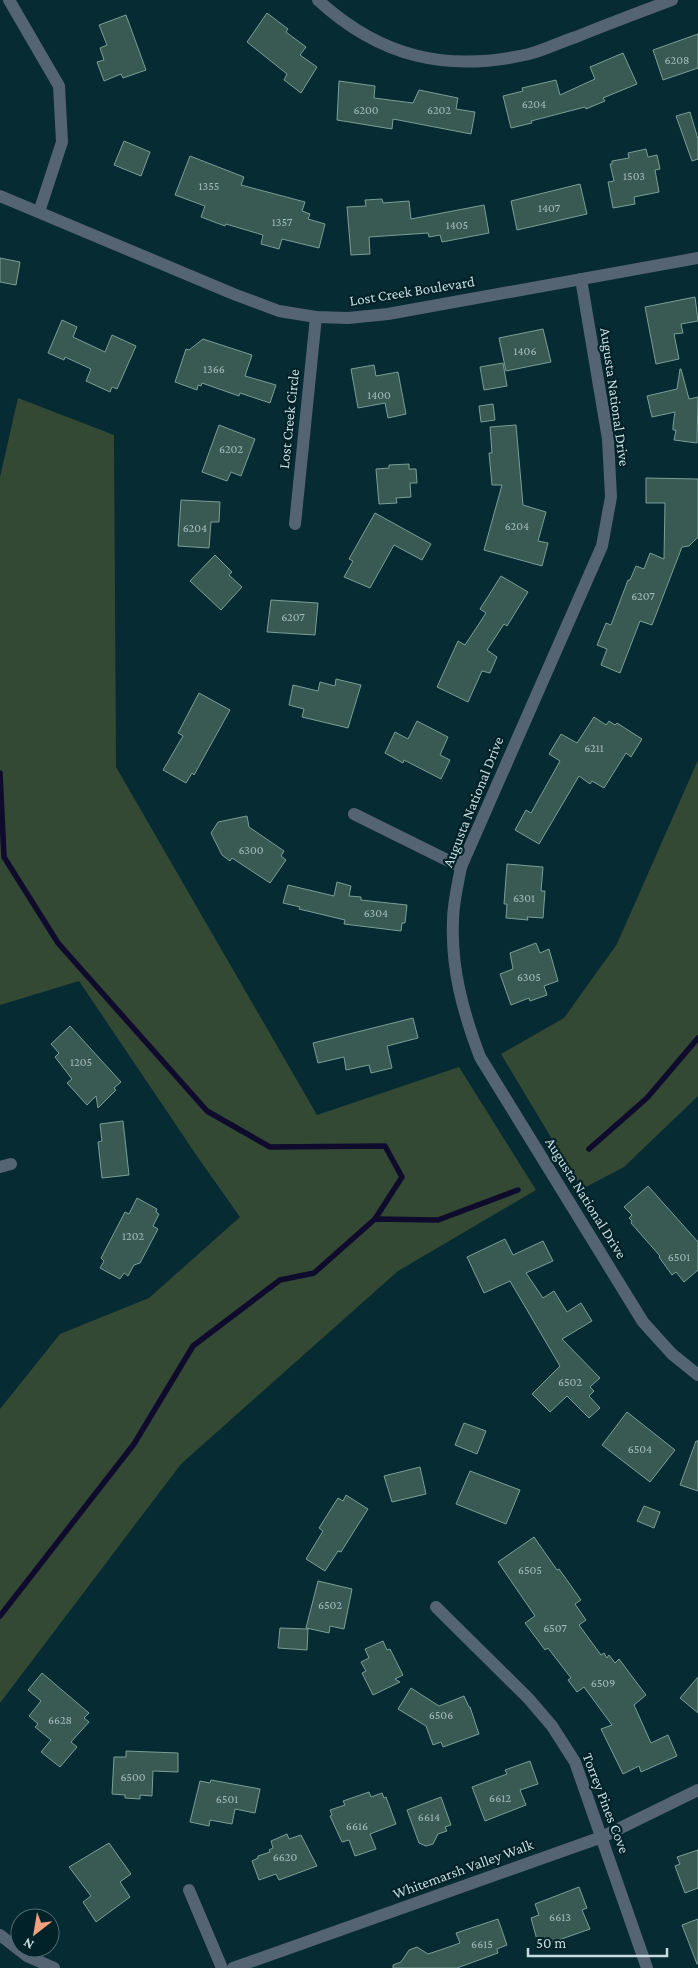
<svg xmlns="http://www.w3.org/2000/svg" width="698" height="1968" font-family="'Crimson Pro',serif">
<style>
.green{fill:#334934}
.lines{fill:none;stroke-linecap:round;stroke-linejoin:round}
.stream{stroke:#0e0b2c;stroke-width:5.5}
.building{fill:#385a53;stroke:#7a9f96}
.minor{stroke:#556472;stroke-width:12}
.tertiary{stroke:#556472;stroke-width:12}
.labels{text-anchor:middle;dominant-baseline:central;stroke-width:4.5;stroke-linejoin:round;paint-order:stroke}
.number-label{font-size:12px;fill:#a4bbbc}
.street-label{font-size:15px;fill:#c8dbdf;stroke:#002228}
</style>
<rect width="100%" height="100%" fill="#072b33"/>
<g class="green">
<polygon points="18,398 114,435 116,767 317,1115 459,1067 536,1190 398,1271 181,1464 0,1703 0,1409 60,1334 149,1298 240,1217 199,1159 79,981 0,1005 0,477"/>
<polygon points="698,760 698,1096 624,1167 582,1189 501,1054 564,1018 617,944"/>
</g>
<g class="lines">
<g class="stream">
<polyline points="0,773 4,857 58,943 207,1111 270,1147 385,1146 402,1177 375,1219"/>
<polyline points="589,1149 647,1098 698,1038"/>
<polyline points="0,1616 134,1444 193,1346 280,1280 314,1273 375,1219 438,1220 518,1190"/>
</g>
</g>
<g class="building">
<polygon points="267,13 288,29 286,32 306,47 300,55 317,67 301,93 284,80 287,74 247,42"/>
<polygon points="126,15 146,70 123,78 121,74 104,81 97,62 104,60 100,48 107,45 99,25"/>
<polygon points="698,34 698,68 663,80 653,50"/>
<polygon points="623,53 637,84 603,98 605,101 586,109 585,107 531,121 532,123 511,128 503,96 523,91 522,88 556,80 560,95 595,79 590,67"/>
<polygon points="339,81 375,86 374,98 413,103 419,90 458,98 456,109 475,112 471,134 393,119 392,129 337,120"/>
<polygon points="690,112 698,139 698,159 692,161 676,116"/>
<polygon points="124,141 150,152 141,176 114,165"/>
<polygon points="646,149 648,157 657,155 660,169 655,170 659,192 634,197 635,204 613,208 608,182 614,181 610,164 612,164 612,161 629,158 628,153"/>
<polygon points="190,156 244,177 241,185 305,202 302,211 310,214 308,219 325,224 319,248 282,239 279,249 261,244 263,235 226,224 225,226 201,217 205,206 175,195"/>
<polygon points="580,184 587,214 517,230 511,201"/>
<polygon points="382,199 383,203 409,201 411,219 484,205 489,233 442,242 440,235 429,237 428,233 369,237 370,254 351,255 347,207 366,206 365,200"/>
<polygon points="0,258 20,262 16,285 0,282"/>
<polygon points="695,297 698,321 681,324 683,333 674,334 679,359 656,364 645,307"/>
<polygon points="62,320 77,327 73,337 105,352 112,335 136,346 117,389 112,387 110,392 86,381 91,369 65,357 64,360 48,353"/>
<polygon points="543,329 551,362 506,371 499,338"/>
<polygon points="203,339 252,355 245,376 276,385 270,403 240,393 239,396 202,383 201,386 198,385 197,390 175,382 186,349 189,350"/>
<polygon points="503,363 507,386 484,390 480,367"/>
<polygon points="374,365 376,376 398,372 406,414 388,418 385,403 358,408 351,369"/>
<polygon points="680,369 681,369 689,399 698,397 697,443 674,440 676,430 673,430 673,426 675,412 652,417 647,396 677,389"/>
<polygon points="493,404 495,420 481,422 479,406"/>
<polygon points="219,425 255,439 241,476 231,472 227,481 202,472"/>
<polygon points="516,425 523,505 546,512 538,541 548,543 542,566 484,550 502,485 492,485 489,453 492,453 490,427"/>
<polygon points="409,464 409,469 416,469 417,483 410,483 411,497 396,498 397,503 379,504 376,469 389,468 389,465"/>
<polygon points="646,478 698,479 698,537 689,546 682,547 652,625 640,621 620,673 601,665 607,649 597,645 606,623 611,625 628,580 630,580 636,566 644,569 650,553 664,559 665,503 646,503"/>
<polygon points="181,500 220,502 219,522 211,522 209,548 178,546"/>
<polygon points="375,513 431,544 422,560 394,545 370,588 344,577 353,561 349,559"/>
<polygon points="215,555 232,572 229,575 242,587 221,610 190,581"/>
<polygon points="501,576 528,592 507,626 504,624 487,650 497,657 490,673 482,671 468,702 437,687 458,641 465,645 486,613 480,609"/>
<polygon points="271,600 318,603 315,635 267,632"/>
<polygon points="336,679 361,685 348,728 302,717 304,709 289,705 293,685 318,691 320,682 335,686"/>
<polygon points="199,693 230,710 194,775 192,773 186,783 163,770 183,736 178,733"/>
<polygon points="594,717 606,725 609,721 615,725 617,723 642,739 631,757 626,753 604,788 592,781 590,784 579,776 539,844 515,830 526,810 531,813 560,761 549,754 561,734 577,743"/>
<polygon points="417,721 448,737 440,755 450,760 441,779 404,760 403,763 385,753 395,732 408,739"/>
<polygon points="247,816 249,827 284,851 281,856 286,860 270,883 232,858 230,861 222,855 211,833 218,822"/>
<polygon points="507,864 543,867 541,891 545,891 543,918 527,917 528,920 506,918 507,904 504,904"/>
<polygon points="337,882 351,886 349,896 361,897 361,900 407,905 405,923 402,923 401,931 344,924 345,920 299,909 300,907 283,903 288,885 334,896"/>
<polygon points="536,943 540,953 549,949 558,981 544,986 547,995 530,1001 529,998 511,1005 500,974 513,969 510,953"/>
<polygon points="413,1018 418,1038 387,1046 392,1068 371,1073 369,1065 346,1070 344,1057 318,1063 313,1043"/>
<polygon points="70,1026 121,1082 114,1088 116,1090 98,1108 96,1096 87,1105 67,1083 72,1079 55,1057 59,1053 51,1044"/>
<polygon points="123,1121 129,1175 102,1178 98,1142 102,1141 100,1124"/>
<polygon points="648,1186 698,1242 698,1270 684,1282 676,1272 672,1275 659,1257 660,1256 631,1223 632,1221 629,1218 632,1215 624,1207"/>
<polygon points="137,1198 157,1209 156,1212 159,1214 153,1226 158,1229 140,1263 134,1265 128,1276 124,1273 120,1279 100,1268 104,1261 101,1258 125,1212 129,1214"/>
<polygon points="505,1239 513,1255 543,1241 553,1261 526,1273 543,1298 554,1291 567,1312 581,1303 592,1321 562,1339 600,1378 590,1387 594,1391 589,1396 600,1408 589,1418 567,1396 550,1412 532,1394 560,1366 510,1281 484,1293 467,1257"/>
<polygon points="627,1412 675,1450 650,1482 602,1445"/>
<polygon points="464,1423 486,1431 477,1454 455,1445"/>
<polygon points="696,1441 698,1441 698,1491 680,1485"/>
<polygon points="420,1467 426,1494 392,1502 384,1476"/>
<polygon points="470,1471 520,1490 506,1524 456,1504"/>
<polygon points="346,1495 368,1509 341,1552 338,1551 325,1571 306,1559 323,1531 319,1528 338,1498 343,1501"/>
<polygon points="644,1506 660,1512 654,1528 637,1521"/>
<polygon points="534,1537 557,1570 559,1569 581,1600 575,1604 586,1620 579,1625 601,1655 604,1653 607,1658 609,1655 615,1663 619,1659 646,1695 634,1705 651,1743 668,1735 677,1756 641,1772 639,1766 623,1774 601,1729 612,1725 584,1687 577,1692 568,1680 571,1678 548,1648 545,1650 525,1623 535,1616 498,1562"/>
<polygon points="318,1581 352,1589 344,1629 330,1626 329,1633 306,1628"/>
<polygon points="280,1628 308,1629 307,1650 278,1648"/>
<polygon points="383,1641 387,1650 390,1649 403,1675 395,1679 400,1682 373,1695 362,1673 366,1671 361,1662 369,1658 365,1649"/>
<polygon points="42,1673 89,1713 84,1718 89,1722 71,1742 77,1747 60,1767 41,1752 51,1740 35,1727 38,1724 29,1716 41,1701 28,1690"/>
<polygon points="698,1677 698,1713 680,1698"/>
<polygon points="411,1688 439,1706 464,1696 469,1707 470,1707 479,1734 443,1747 441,1742 433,1745 426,1726 398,1709"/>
<polygon points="126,1751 178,1753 178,1772 153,1771 152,1796 140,1795 140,1799 125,1798 125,1795 112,1794 114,1757 126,1757"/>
<polygon points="530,1761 538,1784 520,1790 526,1805 485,1821 472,1787 507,1774 505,1770"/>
<polygon points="211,1780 260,1789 255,1813 235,1809 232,1824 210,1820 209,1826 190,1822 200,1781 210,1783"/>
<polygon points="369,1792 371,1797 382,1793 384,1798 386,1797 396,1824 370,1834 376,1849 355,1856 349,1840 342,1842 330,1816 332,1815 330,1810 345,1805 343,1801"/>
<polygon points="441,1797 451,1825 445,1827 447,1831 438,1834 433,1844 426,1846 419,1843 407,1810"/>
<polygon points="287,1834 289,1839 301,1835 317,1866 279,1880 276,1874 259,1880 252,1861 258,1858 258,1856 270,1852 269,1850 273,1848 271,1841"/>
<polygon points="109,1843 131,1874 120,1882 130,1897 96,1922 83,1902 91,1896 69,1867"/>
<polygon points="698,1850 698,1888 685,1893 675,1866 680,1864 677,1857"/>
<polygon points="579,1887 587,1908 582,1910 590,1929 539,1947 531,1918 539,1915 535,1904"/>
<polygon points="498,1919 507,1945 497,1949 498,1953 457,1968 393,1968 393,1965 401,1962 409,1950 417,1947 428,1954 446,1948 460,1943 456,1933"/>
<polygon points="698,1919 698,1964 697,1964 682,1925"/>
</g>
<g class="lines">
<g class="minor">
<polyline points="9,0 59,86 62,142 39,212"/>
<path d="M318 0C380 57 447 73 529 54 545 50 560 42 576 37 608 24 640 12 672 0"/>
<path d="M581 279 608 439 611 497 602 546 461 867C458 884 453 903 453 921 451 969 463 1012 480 1057L643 1322 672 1354 698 1375"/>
<polyline points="295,524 316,317"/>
<polyline points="354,814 461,867"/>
<polyline points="0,1167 11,1164"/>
<polyline points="436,1607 528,1698 552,1726 575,1762 647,1968"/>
<polyline points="189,1890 222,1968"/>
<polyline points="0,1935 27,1956 54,1968"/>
<polyline points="233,1968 602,1837 698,1790"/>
</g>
<polyline class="tertiary" points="0,196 236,295 279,311 316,317 348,318 388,314 698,258"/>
</g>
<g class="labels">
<g class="number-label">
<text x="677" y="60">6208</text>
<text x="534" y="104">6204</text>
<text x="366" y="110">6200</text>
<text x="439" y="110">6202</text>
<text x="634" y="176">1503</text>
<text x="209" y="186">1355</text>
<text x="549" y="208">1407</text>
<text x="282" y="222">1357</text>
<text x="457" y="225">1405</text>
<text x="525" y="351">1406</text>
<text x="214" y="369">1366</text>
<text x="379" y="395">1400</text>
<text x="231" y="449">6202</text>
<text x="517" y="526">6204</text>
<text x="195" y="528">6204</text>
<text x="643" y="596">6207</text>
<text x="293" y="617">6207</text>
<text x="594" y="748">6211</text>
<text x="251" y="850">6300</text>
<text x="524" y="898">6301</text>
<text x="376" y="913">6304</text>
<text x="529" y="977">6305</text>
<text x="81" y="1062">1205</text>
<text x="133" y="1236">1202</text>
<text x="679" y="1257">6501</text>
<text x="570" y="1382">6502</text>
<text x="640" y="1449">6504</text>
<text x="530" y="1570">6505</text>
<text x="330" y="1605">6502</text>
<text x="555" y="1628">6507</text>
<text x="603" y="1683">6509</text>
<text x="441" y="1715">6506</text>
<text x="60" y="1720">6628</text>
<text x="133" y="1777">6500</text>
<text x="500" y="1798">6612</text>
<text x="227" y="1799">6501</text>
<text x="429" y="1817">6614</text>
<text x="357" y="1826">6616</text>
<text x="285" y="1857">6620</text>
<text x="560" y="1917">6613</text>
<text x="482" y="1944">6615</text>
</g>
<g class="street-label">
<text transform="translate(412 291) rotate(-9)">Lost Creek Boulevard</text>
<text transform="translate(615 397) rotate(82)">Augusta National Drive</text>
<text transform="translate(289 419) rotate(-84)">Lost Creek Circle</text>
<text transform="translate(473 802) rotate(-68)">Augusta National Drive</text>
<text transform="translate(586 1198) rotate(58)">Augusta National Drive</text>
<text transform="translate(606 1803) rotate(69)">Torrey Pines Cove</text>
<text transform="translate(463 1869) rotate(-20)">Whitemarsh Valley Walk</text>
</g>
</g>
<g transform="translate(35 1933) rotate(211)"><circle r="24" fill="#002228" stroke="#506c71"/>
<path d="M0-4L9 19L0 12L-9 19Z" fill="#f1a17d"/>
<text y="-8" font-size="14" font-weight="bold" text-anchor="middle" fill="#c8dbdf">N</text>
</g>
<path d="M528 1948v8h139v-8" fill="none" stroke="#c8dbdf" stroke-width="2.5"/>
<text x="536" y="1948" font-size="15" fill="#c8dbdf" stroke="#002228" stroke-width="4" paint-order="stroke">50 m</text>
</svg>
